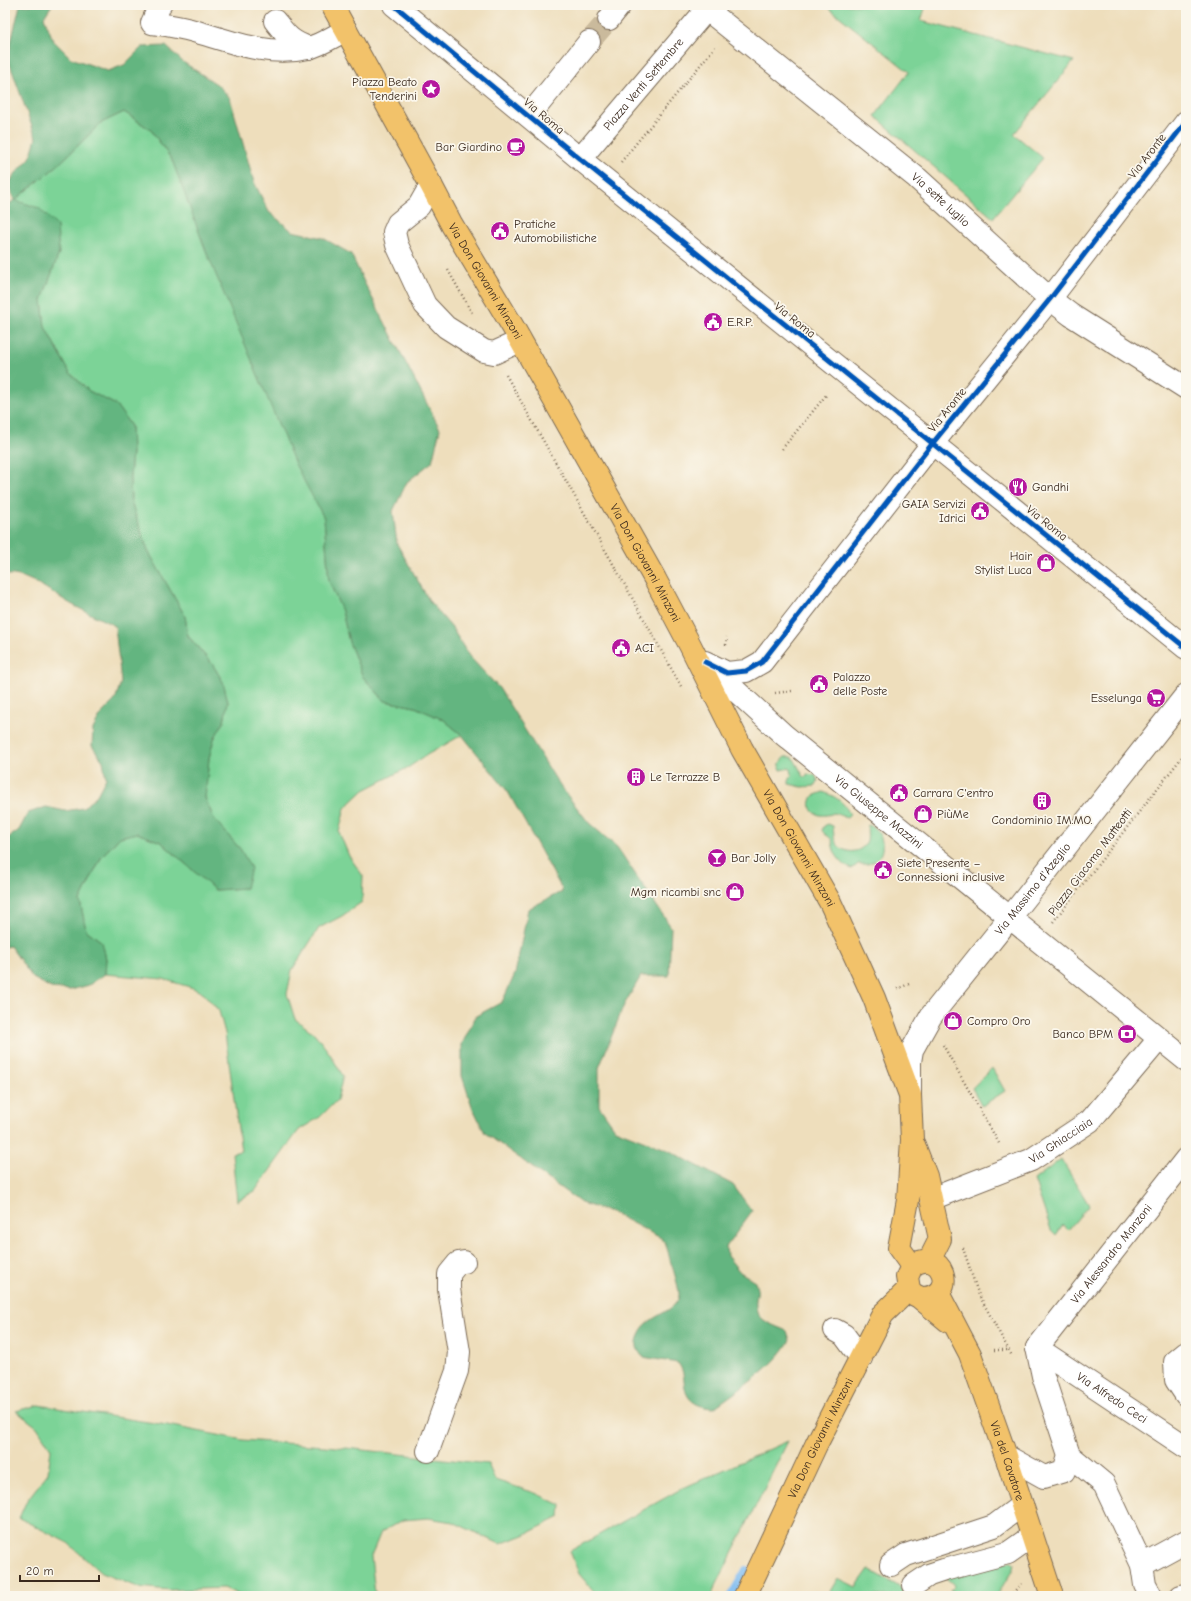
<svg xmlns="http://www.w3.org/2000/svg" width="1191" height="1601" font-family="'Comic Neue',sans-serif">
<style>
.green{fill:#7bd397;stroke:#5b7e5a}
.forest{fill:#64b580;stroke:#50704f}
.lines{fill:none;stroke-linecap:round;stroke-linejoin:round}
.stream{stroke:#7dbbf1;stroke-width:8}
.minor-tunnel{stroke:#caba9c;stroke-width:22;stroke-dasharray:22 11;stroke-linecap:butt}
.minor-casing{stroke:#7a6955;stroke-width:24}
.major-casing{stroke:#7a6955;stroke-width:24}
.path{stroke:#7a6955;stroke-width:2.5;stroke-dasharray:1 3;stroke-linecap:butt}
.minor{stroke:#fff;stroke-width:22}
.major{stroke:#f2c26a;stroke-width:22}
.cycleway-casing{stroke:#fbf7ec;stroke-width:8}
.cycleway{stroke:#0057b8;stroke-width:5}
.labels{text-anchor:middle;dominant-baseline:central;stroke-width:3.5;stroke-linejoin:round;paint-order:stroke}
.poi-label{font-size:12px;fill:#3b2a1e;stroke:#fbf7ec;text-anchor:start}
.street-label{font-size:12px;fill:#3b2a1e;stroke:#fbf7ec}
</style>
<rect width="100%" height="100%" fill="#fbf7ec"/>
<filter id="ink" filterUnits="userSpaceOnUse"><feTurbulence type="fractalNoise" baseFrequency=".025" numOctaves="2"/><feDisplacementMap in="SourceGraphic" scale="8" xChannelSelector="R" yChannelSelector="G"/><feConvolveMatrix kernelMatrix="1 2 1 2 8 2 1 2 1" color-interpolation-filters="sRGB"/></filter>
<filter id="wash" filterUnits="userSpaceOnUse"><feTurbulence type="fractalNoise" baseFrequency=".012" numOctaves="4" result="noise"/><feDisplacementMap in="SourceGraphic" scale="16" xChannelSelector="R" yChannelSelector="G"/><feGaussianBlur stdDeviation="0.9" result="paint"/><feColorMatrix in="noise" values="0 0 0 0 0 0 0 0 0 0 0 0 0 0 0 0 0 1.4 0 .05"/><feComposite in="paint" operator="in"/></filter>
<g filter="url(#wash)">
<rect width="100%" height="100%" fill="#eedebc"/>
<g class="green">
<polygon points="825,5 926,5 921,21 1074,61 1014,134 1043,158 993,218 875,116 909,72"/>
<polygon points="124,112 151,130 172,160 311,492 324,518 329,581 342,611 349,642 363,677 385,701 415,707 444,720 462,735 425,756 409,767 364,790 345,808 339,832 349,856 363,876 362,902 342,916 319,928 292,970 287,994 295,1019 315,1034 330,1054 343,1076 337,1100 320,1117 299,1130 255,1191 237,1201 232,1153 241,1151 225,1033 219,1011 204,994 193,988 163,979 105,974 106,959 102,942 86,930 80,901 102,856 120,837 137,833 161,842 215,890 246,888 241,850 214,819 205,798 209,758 214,739 224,721 228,702 223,682 213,665 188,636 185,616 148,551 131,502 130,477 132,452 131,426 116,405 89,391 70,373 45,327 42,300 59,253 15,200 57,166 101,123"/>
<path d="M785 757H791L794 759 804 777H806L807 774 815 775 818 781 816 786 802 787 789 784V781L792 775 791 769 788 768 781 770C778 764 781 760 785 757Z"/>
<path d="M823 792C835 796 845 802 850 815L847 818 834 813C820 819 804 813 813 796Z"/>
<path d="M828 824 833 826C834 832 833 839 837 844 844 854 860 854 866 843 869 837 866 831 868 825 884 829 888 855 873 862 868 865 863 864 858 864L852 869C844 866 838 859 834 851 833 848 833 843 831 839 828 835 824 835 822 830L824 826Z"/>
<polygon points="992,1068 1005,1091 982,1106 972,1088"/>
<polygon points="1061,1159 1089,1205 1068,1230 1063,1225 1056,1235 1051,1230 1034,1180"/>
<polygon points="38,1405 167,1425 243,1440 337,1447 488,1464 495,1480 535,1493 561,1505 560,1517 524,1535 500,1544 453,1522 428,1518 403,1520 381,1532 371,1556 375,1594 366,1596 242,1596 224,1588 170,1590 138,1587 101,1573 68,1543 19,1518 27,1500 48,1473 51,1449 37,1427 16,1411"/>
<polygon points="788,1441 711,1596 598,1596 579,1574 570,1551 681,1489"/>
<polygon points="1012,1561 1014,1563 1013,1568 997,1596 957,1596 950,1590 954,1585 945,1577"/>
<polygon points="869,1569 915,1596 827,1596 838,1578 856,1587"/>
</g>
<path class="forest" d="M20 5H52L44 17 53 40 71 58 108 71 124 65 142 47 166 46 183 62 218 85 230 98 254 182 269 212 292 231 323 238 351 254 364 282 440 429 432 462 407 482 393 511 397 544 430 602 452 628 469 656 499 688 560 786 589 823 617 847 671 927 669 976H641L624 1005 599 1068V1106L615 1129 668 1150 733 1185 752 1211 726 1247 727 1256 740 1272 755 1281C760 1295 755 1294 756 1306 756 1321 776 1326 787 1331L790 1340C774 1369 740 1388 714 1408 701 1408 687 1402 685 1388 683 1377 685 1373 678 1363L643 1357C638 1351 635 1347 638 1338 643 1315 676 1314 679 1296 680 1291 673 1268 671 1263 668 1254 668 1245 661 1238L611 1212 581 1203 485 1133 472 1106 462 1076V1044L476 1016 502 1002 515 974 528 909 563 891 508 792 462 735 444 720 415 707 385 701 363 677 349 642 342 611 329 581 324 518 295 464 206 251 172 160 151 130 124 112 101 123 57 166 15 200 39 208 57 226 59 253 42 300 45 327 70 373 89 391 116 405 131 426 132 452 130 477 131 502 148 551 185 616 188 636 213 665 223 682 228 702 224 721 214 739 209 758 205 798 214 819 241 850 251 868 246 888 215 890 161 842 137 833 120 837 102 856 80 901 86 930 102 942 106 959 105 974 89 985 71 990 51 988 33 978 10 946 5 947V840L19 830 28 813 46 807 65 811 83 808 97 795 106 778 103 761 92 746 93 729 102 713 115 700 121 682 115 626C101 619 86 612 71 604 53 594 27 572 5 575V208L14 200 8 185 15 174 30 158 36 138 8 59 11 42Z"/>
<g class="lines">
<polyline class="stream" points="731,1596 746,1570"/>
</g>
</g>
<g filter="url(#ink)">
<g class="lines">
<polyline class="minor-tunnel" points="589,42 609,19"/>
<defs>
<g id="minor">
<path d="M160 5 152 23C166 25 181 27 194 31 232 42 268 57 308 48 321 45 334 36 346 30"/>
<polyline points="394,5 580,159 1186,648"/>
<path id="s1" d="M701 5 917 178 1050 299 1071 315 1186 388"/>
<polyline points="609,19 620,5"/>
<path d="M275 21C287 36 290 41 309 48"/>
<polyline points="529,116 589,42"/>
<path id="s2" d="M580 159 701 16 707 11"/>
<polyline points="431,185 419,206 398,223 394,232 397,245 425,305 446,327 484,351 494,353 520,341"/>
<polyline points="705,662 727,673 746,671 762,662 932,444 1050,299 1186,122"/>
<path id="s3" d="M711 668 784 735 1186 1060"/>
<path id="s4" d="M910 1092V1062L912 1050 931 1016 1020 905 1186 695"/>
<path id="s5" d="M931 1199 1031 1160 1090 1121 1159 1039"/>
<polyline points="835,1330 844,1335 861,1358"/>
<path id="s6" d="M1037 1348 1186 1159"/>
<path id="s7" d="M1037 1348 1186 1447"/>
<polyline points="1186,1353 1175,1362 1176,1380 1186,1395"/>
<polyline points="428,1451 457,1371 459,1352 449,1289 449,1274 458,1263 464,1262"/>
<polyline points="1069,1455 1104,1484 1142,1565 1145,1585 1151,1596"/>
<polyline points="1006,1456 1044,1477 1064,1471 1069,1455 1043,1376 1037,1348"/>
<polyline points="891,1565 906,1555 994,1526 1022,1505"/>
<polyline points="1142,1565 1186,1541"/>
<polyline points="914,1585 929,1575 944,1570 1008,1553 1032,1536"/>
<polyline points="1181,1596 1186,1595"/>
</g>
<g id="major">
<path id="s8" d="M332 5 431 185 452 225 513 327 655 579 690 645 742 749 830 902 859 965 874 998 910 1095 912 1140 908 1200 899 1248 912 1266"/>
<polyline points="914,1145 926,1176 940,1239 929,1261"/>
<path id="s9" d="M938 1293 970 1354 1006 1456 1052 1596"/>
<path d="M924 1298C959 1295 942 1245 912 1266L907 1277 909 1289 913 1294 919 1297 948 1321"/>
<path id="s10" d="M745 1596 816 1445 883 1314 909 1289"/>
</g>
</defs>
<use href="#minor" class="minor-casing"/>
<use href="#major" class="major-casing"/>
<g class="path">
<polyline points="621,162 715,47"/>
<polyline points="448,270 472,313"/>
<polyline points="506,375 625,585 682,688"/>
<polyline points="782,449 827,394"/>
<polyline points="726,645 727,637"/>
<polyline points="775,693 792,691"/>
<polyline points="1053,922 1186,752"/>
<polyline points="897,989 909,984"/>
<polyline points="943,1045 1000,1145"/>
<polyline points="963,1248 978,1293 1012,1356"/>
<polyline points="994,1350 1009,1350"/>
<polyline points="774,1594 778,1596"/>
<polyline points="1010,1596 1021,1584"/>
</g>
<use href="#minor" class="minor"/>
<use href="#major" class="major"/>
<defs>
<g id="cycleway">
<polyline points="394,5 580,159 1186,648"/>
<polyline points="705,662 727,673 746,671 762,662 932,444 1050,299 1186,122"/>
</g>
</defs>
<use href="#cycleway" class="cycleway-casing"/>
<use href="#cycleway" class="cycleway"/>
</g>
</g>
<defs>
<symbol id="sight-disc" viewBox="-11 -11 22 22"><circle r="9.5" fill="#b5179e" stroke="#fbf7ec"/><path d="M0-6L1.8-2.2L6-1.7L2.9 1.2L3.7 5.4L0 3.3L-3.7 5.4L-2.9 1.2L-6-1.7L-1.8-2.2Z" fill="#fff"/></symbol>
<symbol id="cafe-disc" viewBox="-11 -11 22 22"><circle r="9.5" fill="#b5179e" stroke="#fbf7ec"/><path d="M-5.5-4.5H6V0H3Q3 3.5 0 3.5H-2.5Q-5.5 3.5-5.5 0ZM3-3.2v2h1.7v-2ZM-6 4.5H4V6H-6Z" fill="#fff"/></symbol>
<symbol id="civic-disc" viewBox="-11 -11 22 22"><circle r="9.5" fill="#b5179e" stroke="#fbf7ec"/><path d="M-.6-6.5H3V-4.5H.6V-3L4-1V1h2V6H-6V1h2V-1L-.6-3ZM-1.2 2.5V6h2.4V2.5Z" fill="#fff"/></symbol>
<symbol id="restaurant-disc" viewBox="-11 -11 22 22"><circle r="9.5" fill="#b5179e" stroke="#fbf7ec"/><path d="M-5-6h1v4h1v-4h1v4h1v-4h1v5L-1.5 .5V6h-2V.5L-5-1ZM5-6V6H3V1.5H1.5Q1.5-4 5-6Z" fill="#fff"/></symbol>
<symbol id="shop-disc" viewBox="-11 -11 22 22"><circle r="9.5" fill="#b5179e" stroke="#fbf7ec"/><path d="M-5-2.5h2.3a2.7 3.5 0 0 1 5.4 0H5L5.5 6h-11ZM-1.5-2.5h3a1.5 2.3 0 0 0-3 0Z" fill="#fff"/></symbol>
<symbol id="supermarket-disc" viewBox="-11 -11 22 22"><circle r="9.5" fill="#b5179e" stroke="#fbf7ec"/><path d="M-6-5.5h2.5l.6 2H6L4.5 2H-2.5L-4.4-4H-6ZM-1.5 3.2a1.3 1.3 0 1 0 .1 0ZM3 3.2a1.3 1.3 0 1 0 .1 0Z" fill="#fff"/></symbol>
<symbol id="building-disc" viewBox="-11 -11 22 22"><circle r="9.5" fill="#b5179e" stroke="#fbf7ec"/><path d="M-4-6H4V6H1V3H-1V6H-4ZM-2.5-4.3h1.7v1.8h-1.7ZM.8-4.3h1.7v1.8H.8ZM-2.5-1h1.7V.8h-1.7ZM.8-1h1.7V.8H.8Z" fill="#fff"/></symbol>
<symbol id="bar-disc" viewBox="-11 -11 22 22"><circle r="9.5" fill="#b5179e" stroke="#fbf7ec"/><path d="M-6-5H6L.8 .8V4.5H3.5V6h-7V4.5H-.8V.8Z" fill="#fff"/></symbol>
<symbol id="bank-disc" viewBox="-11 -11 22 22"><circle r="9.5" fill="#b5179e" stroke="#fbf7ec"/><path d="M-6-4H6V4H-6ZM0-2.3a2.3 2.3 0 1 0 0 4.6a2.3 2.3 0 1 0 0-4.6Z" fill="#fff"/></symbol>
</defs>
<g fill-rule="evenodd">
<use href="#sight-disc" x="420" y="78" width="22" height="22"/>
<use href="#cafe-disc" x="505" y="136" width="22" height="22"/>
<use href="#civic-disc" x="489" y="220" width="22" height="22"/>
<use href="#civic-disc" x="702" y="311" width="22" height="22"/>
<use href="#restaurant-disc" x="1007" y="476" width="22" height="22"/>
<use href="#civic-disc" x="969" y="500" width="22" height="22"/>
<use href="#shop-disc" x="1035" y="552" width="22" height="22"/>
<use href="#civic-disc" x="610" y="637" width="22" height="22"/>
<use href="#civic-disc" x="808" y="673" width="22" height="22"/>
<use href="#supermarket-disc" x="1145" y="687" width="22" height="22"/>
<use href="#building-disc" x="625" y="766" width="22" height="22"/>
<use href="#civic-disc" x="888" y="782" width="22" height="22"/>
<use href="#building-disc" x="1031" y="790" width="22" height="22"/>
<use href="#shop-disc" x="912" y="803" width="22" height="22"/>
<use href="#bar-disc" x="706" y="847" width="22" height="22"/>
<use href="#civic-disc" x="872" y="859" width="22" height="22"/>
<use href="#shop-disc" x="724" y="881" width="22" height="22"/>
<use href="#shop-disc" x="942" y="1010" width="22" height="22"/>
<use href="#bank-disc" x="1116" y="1023" width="22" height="22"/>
</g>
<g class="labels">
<g class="poi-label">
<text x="417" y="82" text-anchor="end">Piazza Beato<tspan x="417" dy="14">Tenderini</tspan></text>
<text x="502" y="147" text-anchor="end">Bar Giardino</text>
<text x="514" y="224">Pratiche<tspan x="514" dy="14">Automobilistiche</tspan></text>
<text x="727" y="322">E.R.P.</text>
<text x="1032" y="487">Gandhi</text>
<text x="966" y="504" text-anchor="end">GAIA Servizi<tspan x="966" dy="14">Idrici</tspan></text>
<text x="1032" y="556" text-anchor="end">Hair<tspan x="1032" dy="14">Stylist Luca</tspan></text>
<text x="635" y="648">ACI</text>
<text x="833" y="677">Palazzo<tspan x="833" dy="14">delle Poste</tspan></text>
<text x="1142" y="698" text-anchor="end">Esselunga</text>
<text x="650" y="777">Le Terrazze B</text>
<text x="913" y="793">Carrara C'entro</text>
<text x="937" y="814">PiùMe</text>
<text x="1042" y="820" text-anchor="middle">Condominio IM.MO.</text>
<text x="731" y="858">Bar Jolly</text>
<text x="897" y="863">Siete Presente –<tspan x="897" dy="14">Connessioni inclusive</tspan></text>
<text x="721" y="892" text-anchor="end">Mgm ricambi snc</text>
<text x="967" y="1021">Compro Oro</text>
<text x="1113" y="1034" text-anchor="end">Banco BPM</text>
</g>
<g class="street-label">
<text stroke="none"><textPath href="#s2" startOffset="98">Piazza Venti Settembre</textPath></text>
<text transform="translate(544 116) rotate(40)">Via Roma</text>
<text transform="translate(1147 156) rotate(-52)">Via Aronte</text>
<text stroke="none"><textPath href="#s1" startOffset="309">Via sette luglio</textPath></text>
<text stroke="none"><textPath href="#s8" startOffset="316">Via Don Giovanni Minzoni</textPath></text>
<text transform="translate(795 320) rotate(39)">Via Roma</text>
<text transform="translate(947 410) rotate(-51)">Via Aronte</text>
<text transform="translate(1047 523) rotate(39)">Via Roma</text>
<text stroke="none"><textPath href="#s8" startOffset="640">Via Don Giovanni Minzoni</textPath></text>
<text stroke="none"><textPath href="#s3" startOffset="221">Via Giuseppe Mazzini</textPath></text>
<text stroke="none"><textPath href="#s8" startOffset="964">Via Don Giovanni Minzoni</textPath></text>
<text transform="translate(1090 862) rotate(-53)">Piazza Giacomo Matteotti</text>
<text stroke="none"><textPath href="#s4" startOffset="244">Via Massimo d'Azeglio</textPath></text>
<text stroke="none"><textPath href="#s5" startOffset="143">Via Ghiacciaia</textPath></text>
<text stroke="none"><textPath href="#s6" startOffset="120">Via Alessandro Manzoni</textPath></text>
<text stroke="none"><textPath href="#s7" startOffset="90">Via Alfredo Ceci</textPath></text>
<text stroke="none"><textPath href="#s10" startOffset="175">Via Don Giovanni Minzoni</textPath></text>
<text stroke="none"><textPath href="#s9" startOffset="182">Via del Cavatore</textPath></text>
</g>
</g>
<rect width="1191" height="1601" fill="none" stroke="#fbf7ec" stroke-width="20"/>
<path d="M20 1575v6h79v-6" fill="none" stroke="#3b2a1e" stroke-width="2"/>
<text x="26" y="1575" font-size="12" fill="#3b2a1e" stroke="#fbf7ec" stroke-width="3" paint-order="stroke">20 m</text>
</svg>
